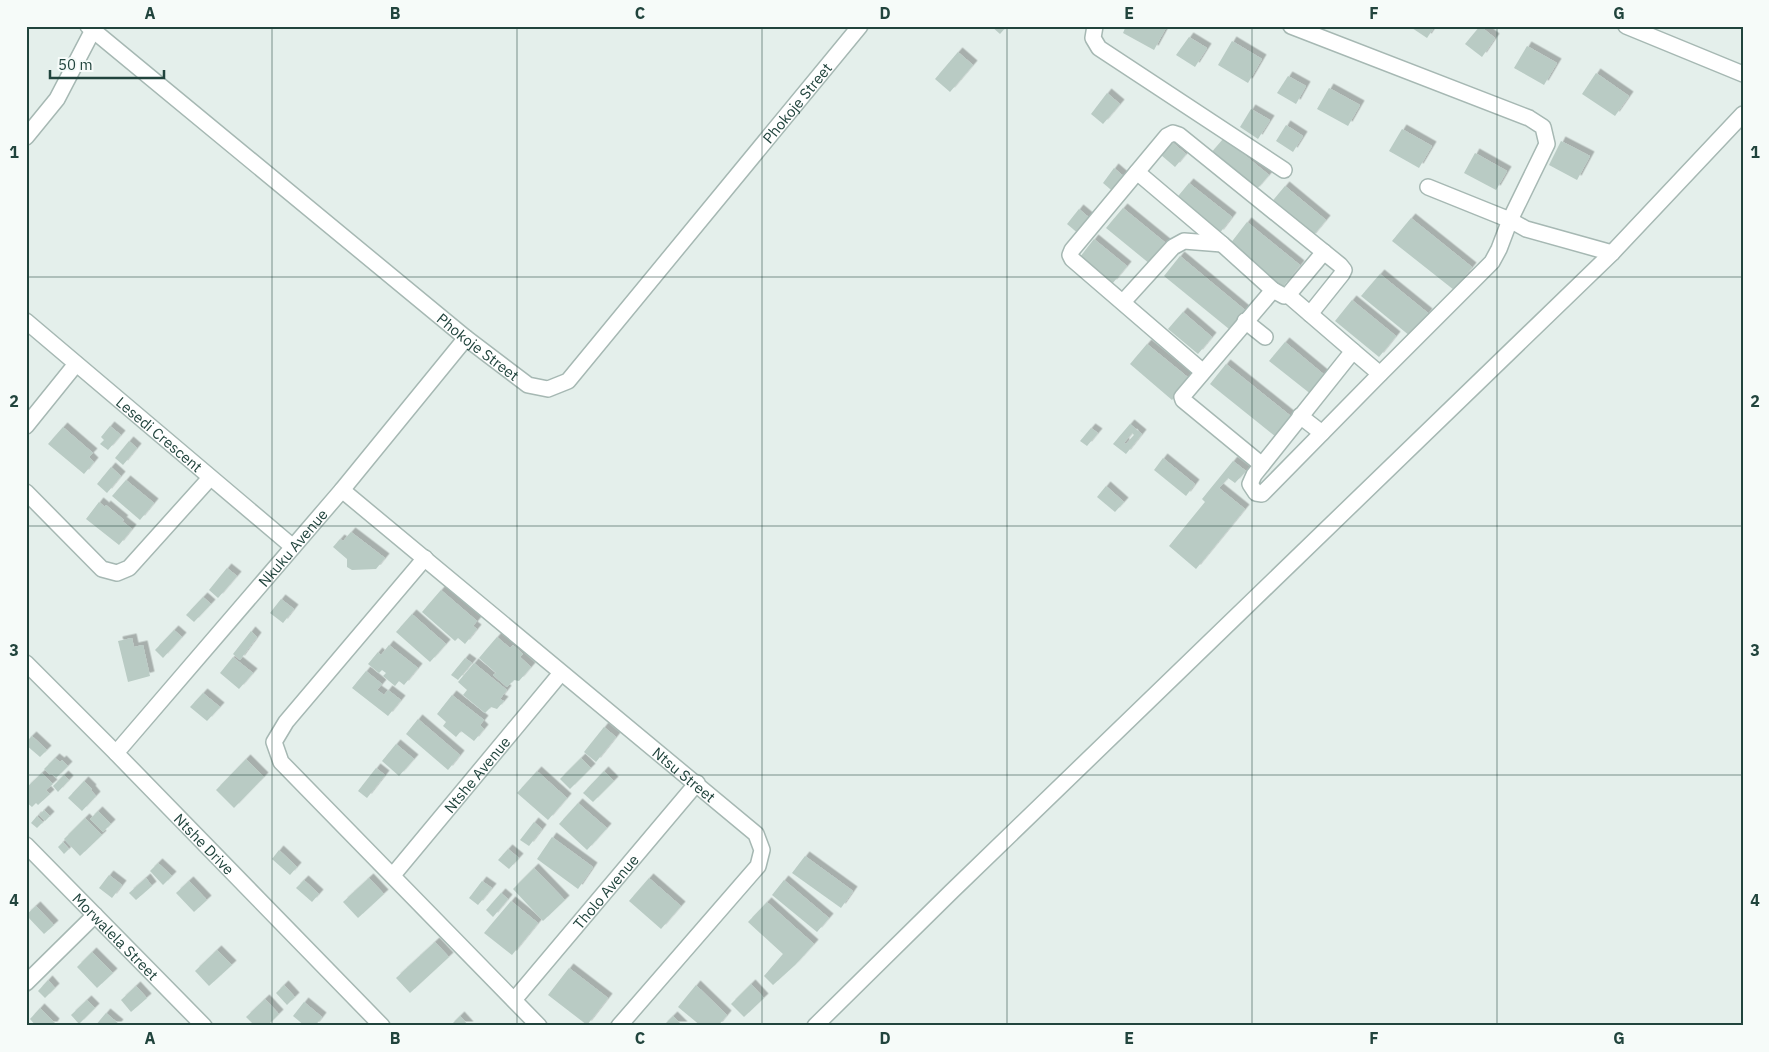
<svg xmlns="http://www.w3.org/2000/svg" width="1769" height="1052" font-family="'IBM Plex Sans',sans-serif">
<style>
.building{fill:#b9cbc4;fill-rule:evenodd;filter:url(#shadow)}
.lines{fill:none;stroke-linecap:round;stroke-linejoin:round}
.minor-casing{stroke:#a6b8b3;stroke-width:18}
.minor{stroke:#fff;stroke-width:15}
.grid{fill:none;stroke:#21443d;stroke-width:1;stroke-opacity:0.55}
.labels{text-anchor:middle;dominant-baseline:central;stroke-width:4;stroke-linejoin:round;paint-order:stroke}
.street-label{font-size:15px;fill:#21443d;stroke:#f6fbf9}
.neatline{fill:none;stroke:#21443d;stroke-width:2}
.grid-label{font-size:16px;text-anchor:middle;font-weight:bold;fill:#21443d}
</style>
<defs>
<filter id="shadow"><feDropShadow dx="4.5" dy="-4.5" stdDeviation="0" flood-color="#0004"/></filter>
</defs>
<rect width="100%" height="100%" fill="#e4efeb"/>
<g class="building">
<polygon points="991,26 1007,26 1000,34"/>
<polygon points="1126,26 1162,26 1166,28 1154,50 1123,33"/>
<polygon points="1409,26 1435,26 1427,38"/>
<polygon points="1480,26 1495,38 1482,57 1465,44"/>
<polygon points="1189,37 1207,48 1195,67 1176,55"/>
<polygon points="1232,41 1262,59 1248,83 1218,65"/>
<polygon points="1527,46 1557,63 1544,85 1514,68"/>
<polygon points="958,52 973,65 950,92 935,79"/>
<polygon points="1596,73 1629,96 1615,116 1582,94"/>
<polygon points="1288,76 1306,86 1296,104 1277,93"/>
<polygon points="1329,88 1360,105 1348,126 1317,109"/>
<polygon points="1107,93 1120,104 1103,124 1091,114"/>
<polygon points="1251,109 1270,120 1258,139 1240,127"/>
<polygon points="1286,125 1303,136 1293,152 1276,141"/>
<polygon points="1402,129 1432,146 1419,168 1389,151"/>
<polygon points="1224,138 1269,175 1255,191 1210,154"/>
<polygon points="1561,141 1590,156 1577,180 1549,165"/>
<polygon points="1172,142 1186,154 1175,167 1161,155"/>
<polygon points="1475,153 1507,171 1496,190 1464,173"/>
<polygon points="1114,168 1128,180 1117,195 1103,183"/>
<polygon points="1189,183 1232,217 1219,234 1175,200"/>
<polygon points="1285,186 1326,220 1311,238 1270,204"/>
<polygon points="1123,208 1167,244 1150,264 1106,228"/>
<polygon points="1079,209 1092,220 1080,235 1067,224"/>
<polygon points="1411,218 1472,267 1454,290 1392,241"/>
<polygon points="1247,222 1300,265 1283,287 1230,244"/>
<polygon points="1094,239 1127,266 1112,284 1080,257"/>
<polygon points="1180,256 1245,310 1229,329 1164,276"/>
<polygon points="1380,274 1428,313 1410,336 1361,296"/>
<polygon points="1352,300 1396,336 1379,357 1335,321"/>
<polygon points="1183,312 1212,337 1198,354 1168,329"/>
<polygon points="1285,342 1327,377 1312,395 1269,361"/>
<polygon points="1147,344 1190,379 1172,400 1130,364"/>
<polygon points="1226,364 1292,417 1276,437 1210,384"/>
<path d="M1130 424 1142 434 1126 454 1113 444ZM1132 433 1134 435 1126 444 1124 443Z"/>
<polygon points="110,426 121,435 108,450 100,444 104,440 101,437"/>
<polygon points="63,427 93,453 89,457 94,462 84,474 48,444"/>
<polygon points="1091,428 1098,433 1087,446 1080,441"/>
<polygon points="129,441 137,448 123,465 115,458"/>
<polygon points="1163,458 1195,484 1186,496 1154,470"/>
<polygon points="1233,461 1246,471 1235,483 1228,478 1219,488 1245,509 1196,569 1169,546 1205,502 1202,499"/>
<polygon points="111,467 121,476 107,493 97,484"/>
<polygon points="126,480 154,503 140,520 112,496"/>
<polygon points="1106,486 1124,502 1115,512 1097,497"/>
<polygon points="99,502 105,507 106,505 124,520 122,521 132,529 119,545 86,519"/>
<polygon points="351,532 385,558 376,569 352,570 347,567 347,559 333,547 340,539 343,541"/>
<polygon points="227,568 237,576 218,598 209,590"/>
<polygon points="441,590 477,621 473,626 477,629 465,644 458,638 455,641 422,612"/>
<polygon points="203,597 211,604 194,622 186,615"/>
<polygon points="281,599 294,609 283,623 270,613"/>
<polygon points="412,614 446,644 430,662 396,632"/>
<polygon points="174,630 182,637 163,658 155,650"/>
<polygon points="251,631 257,637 240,660 233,654"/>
<polygon points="497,637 510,648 513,645 523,654 520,657 531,667 519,681 514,680 507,687 493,675 496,673 479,658"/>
<polygon points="132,638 134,647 143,645 150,676 128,682 118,641"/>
<polygon points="389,645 418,668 404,685 399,681 395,686 383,676 386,673 382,670 379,673 368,664 378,652 381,655"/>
<polygon points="233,657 253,673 239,689 220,673"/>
<polygon points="465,658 472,663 458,680 451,675"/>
<polygon points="474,663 507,690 500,699 504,701 497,709 491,707 485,713 463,695 467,690 458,682"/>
<polygon points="366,671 382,684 377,690 384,695 388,690 401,700 388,716 352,688"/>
<polygon points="203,693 220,707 207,721 190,707"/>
<polygon points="452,695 484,720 480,725 484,729 474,741 461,731 456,737 443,726 446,722 437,714"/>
<polygon points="418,719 460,755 448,770 406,734"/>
<polygon points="604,727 616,737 596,762 584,752"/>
<polygon points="32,736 47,750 40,757 26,745 26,742"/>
<polygon points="396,744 414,759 399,776 382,761"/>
<polygon points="55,758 60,762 62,760 68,766 56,778 52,774 50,775 44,769"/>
<polygon points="581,758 591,768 570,789 560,779"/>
<polygon points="246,759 264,777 234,808 216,790"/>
<polygon points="376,768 385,775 367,798 358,791"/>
<polygon points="537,771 567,798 548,820 517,793"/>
<polygon points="604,771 614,781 593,802 583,793"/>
<polygon points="42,773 53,784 46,790 50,794 38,805 36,803 32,807 26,802 26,788"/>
<polygon points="64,775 69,780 58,792 53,786"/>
<polygon points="84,781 92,789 91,790 96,796 82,811 68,798"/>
<polygon points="578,803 607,828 587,850 559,824"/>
<polygon points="44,810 50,816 45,821 39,815"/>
<polygon points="98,811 111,824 103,832 90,819"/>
<polygon points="37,816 43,822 37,828 31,823"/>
<polygon points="85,818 102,835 80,856 64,839"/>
<polygon points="534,822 542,829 529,846 520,840"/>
<polygon points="552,837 593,867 578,889 537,859"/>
<polygon points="63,842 69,849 64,854 58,847"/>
<polygon points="508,849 519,858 509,869 498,860"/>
<polygon points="279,850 297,867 290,875 272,859"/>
<polygon points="805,856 853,891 841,908 792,873"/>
<polygon points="158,863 172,876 163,885 150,871"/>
<polygon points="534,868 565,900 543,921 513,889"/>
<polygon points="109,875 122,885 112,898 99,888"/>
<polygon points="146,878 152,886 136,900 129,893"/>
<polygon points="369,878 384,894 358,918 343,902"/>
<polygon points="649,878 681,906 661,929 629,901"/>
<polygon points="304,880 319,894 312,902 296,888"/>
<polygon points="784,880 829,918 817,932 772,895"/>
<polygon points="189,881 207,900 194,912 176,893"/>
<polygon points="482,881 492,888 478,905 469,898"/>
<polygon points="501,893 508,899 493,917 486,910"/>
<polygon points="511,901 538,923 512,955 484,933"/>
<polygon points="767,902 814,944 795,965 773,985 764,976 783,954 748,922"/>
<polygon points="36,906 54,925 44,934 26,915"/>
<polygon points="435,942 449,957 410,993 396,978"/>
<polygon points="217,950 232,965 209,986 195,971"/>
<polygon points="92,952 113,973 97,988 77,967"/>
<polygon points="569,968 608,998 587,1025 548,995"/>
<polygon points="48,980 55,988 45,998 38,991"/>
<polygon points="751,984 764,998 744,1017 731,1004"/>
<polygon points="284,985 295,997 287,1005 276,993"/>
<polygon points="696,985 727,1015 718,1026 701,1026 678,1007"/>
<polygon points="136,986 147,998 131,1012 121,1000"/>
<polygon points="265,999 279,1014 267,1026 255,1026 246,1017"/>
<polygon points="87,1000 95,1008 79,1024 71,1015"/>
<polygon points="304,1002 322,1017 315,1026 305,1026 293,1016"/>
<polygon points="40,1008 55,1023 53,1026 36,1026 30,1019"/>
<polygon points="106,1013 119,1024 117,1026 95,1026"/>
<polygon points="460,1016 469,1026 450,1026"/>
<polygon points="673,1016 683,1026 663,1026"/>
</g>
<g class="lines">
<defs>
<g id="minor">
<path id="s1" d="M88 26 466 338 528 385 548 389 568 381 860 26"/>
<polyline points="1095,26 1093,38 1099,48 1284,170"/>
<polyline points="1626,26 1743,74"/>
<polyline points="26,137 57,99 93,30"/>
<polyline points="1137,172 1222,244 1273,290 1284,296 1288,295 1324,252"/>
<polyline points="1428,187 1510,220 1526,229 1612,253"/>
<polyline points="1288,295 1353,351 1254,475 1250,484 1256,493 1262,494 1380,374 1492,262 1499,249 1510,220 1547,144 1543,127 1529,118 1291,26"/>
<polyline points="1123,302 1173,247 1184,241 1222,244"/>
<path id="s2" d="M26 321 293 547"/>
<polyline points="1245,321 1265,337"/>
<polyline points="1353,351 1380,374"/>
<polyline points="1202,371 1072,259 1070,255 1072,250 1167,136 1173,133 1179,135 1340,265 1344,270 1342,274 1310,314"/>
<polyline points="1300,416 1322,433"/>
<polyline points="26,426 76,364"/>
<polyline points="1262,465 1183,400 1182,397 1273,290"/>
<path id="s3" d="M342 490 756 834 762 850 758 866 619 1026"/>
<polyline points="26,492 102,569 117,573 129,568 210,478"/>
<polyline points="425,558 286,722 274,742 281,762 539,1026"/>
<path id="s4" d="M26 663 116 753 382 1026"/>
<path id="s5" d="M116 753 342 490 466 338"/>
<path id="s6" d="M26 845 204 1026"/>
<path id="s7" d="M393 875 561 673"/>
<polyline points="26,983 95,915"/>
<path id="s8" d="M514 1000 697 783"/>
<polyline points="815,1026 951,892 1612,253 1743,114"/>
</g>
</defs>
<use href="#minor" class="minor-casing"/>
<use href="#minor" class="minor"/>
</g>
<path class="grid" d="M272 26V1026M517 26V1026M762 26V1026M1007 26V1026M1252 26V1026M1497 26V1026M26 277H1743M26 526H1743M26 775H1743"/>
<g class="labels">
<g class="street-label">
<text stroke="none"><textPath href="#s1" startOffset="970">Phokoje Street</textPath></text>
<text stroke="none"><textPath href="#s1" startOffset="505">Phokoje Street</textPath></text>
<text stroke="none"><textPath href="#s2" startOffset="175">Lesedi Crescent</textPath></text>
<text stroke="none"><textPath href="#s5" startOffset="271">Nkuku Avenue</textPath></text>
<text stroke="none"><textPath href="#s7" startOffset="131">Ntshe Avenue</textPath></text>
<text stroke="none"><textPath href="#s3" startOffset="445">Ntsu Street</textPath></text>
<text stroke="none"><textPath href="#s4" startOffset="254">Ntshe Drive</textPath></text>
<text stroke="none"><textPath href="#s8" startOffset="142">Tholo Avenue</textPath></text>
<text stroke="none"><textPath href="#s6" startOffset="128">Morwalela Street</textPath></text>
</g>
</g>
<rect width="1769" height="1052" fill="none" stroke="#f6fbf9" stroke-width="55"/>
<path d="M50 70v8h114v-8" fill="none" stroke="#21443d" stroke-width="2.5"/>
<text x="58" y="70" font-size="15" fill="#21443d" stroke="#f6fbf9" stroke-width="4" paint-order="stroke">50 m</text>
<rect x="28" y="28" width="1714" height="996" class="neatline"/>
<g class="grid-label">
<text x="150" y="19">A</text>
<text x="395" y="19">B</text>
<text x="640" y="19">C</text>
<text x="885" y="19">D</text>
<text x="1129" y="19">E</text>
<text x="1374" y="19">F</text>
<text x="1619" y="19">G</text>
<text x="14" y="158">1</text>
<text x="1755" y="158">1</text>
<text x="14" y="407">2</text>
<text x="1755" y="407">2</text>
<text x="14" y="656">3</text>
<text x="1755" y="656">3</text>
<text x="14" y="906">4</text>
<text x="1755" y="906">4</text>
<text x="150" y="1044">A</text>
<text x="395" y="1044">B</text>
<text x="640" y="1044">C</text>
<text x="885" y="1044">D</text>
<text x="1129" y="1044">E</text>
<text x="1374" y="1044">F</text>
<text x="1619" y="1044">G</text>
</g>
</svg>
